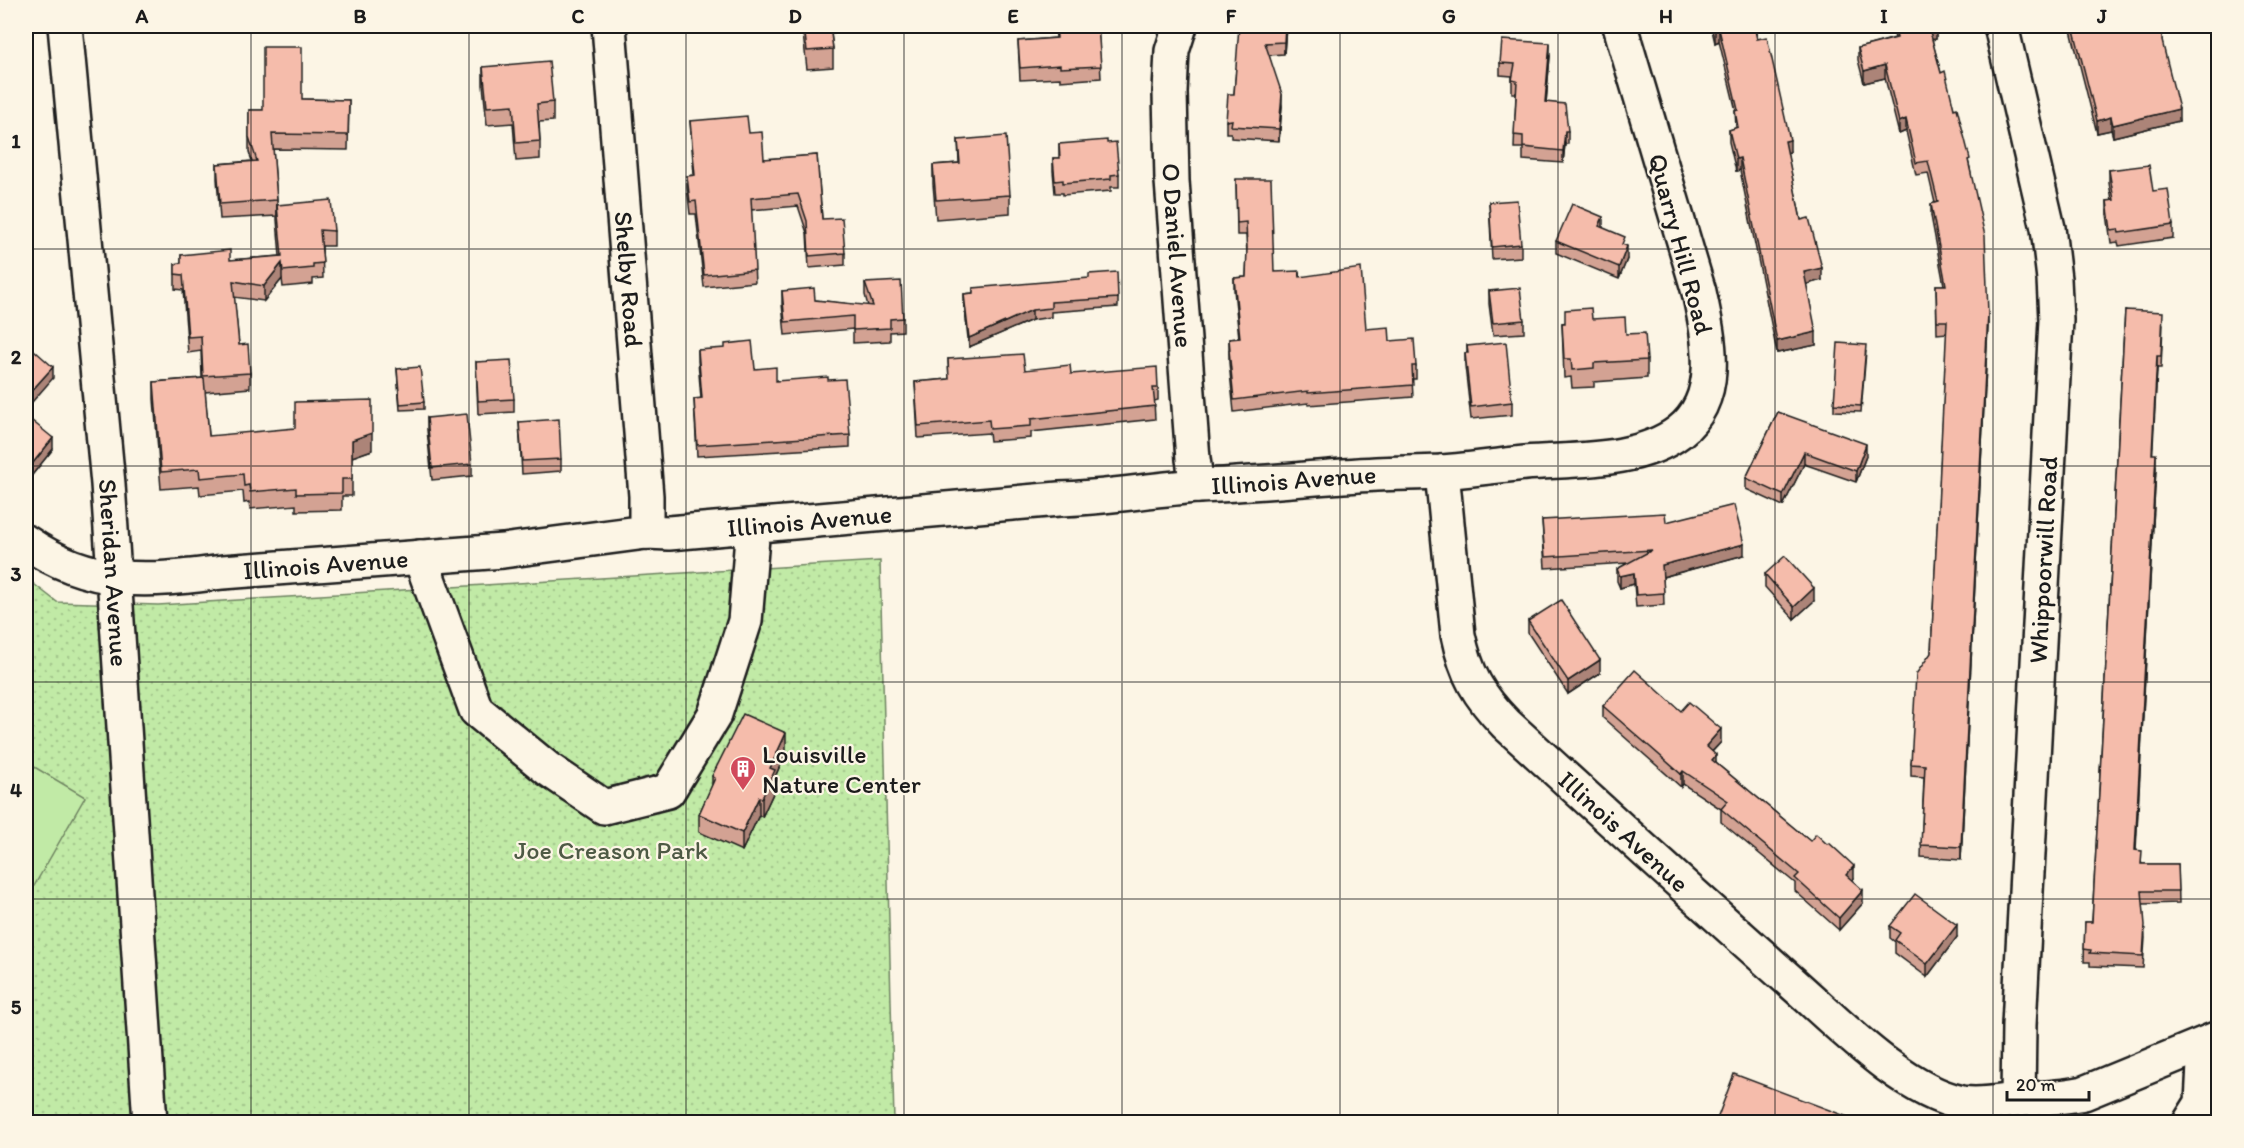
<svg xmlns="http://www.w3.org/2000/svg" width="2244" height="1148" font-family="Itim,sans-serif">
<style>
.grass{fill:url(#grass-dots);stroke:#6e8361;stroke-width:1.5}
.garden{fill:#c1eaa6;stroke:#6e8361;stroke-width:1.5}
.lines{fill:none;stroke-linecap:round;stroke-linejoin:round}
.minor-casing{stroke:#1c1c1c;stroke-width:38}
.minor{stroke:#fcf5e5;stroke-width:33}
.wall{fill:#d3a293;stroke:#1c1c1c;stroke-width:1.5}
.shaded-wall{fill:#ac8478;stroke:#1c1c1c;stroke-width:1.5}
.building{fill:#f5bcab;stroke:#1c1c1c;stroke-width:1.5}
.grid{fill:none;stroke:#1c1c1c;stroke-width:1.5;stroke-opacity:0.55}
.labels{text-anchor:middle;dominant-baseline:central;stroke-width:4.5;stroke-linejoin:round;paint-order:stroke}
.street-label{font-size:26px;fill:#1c1c1c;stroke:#fcf5e5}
.poi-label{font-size:26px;fill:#1c1c1c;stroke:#fcf5e5;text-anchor:start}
.park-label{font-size:26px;fill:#4e5a45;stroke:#fcf5e5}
.neatline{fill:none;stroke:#1c1c1c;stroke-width:2}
.grid-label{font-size:20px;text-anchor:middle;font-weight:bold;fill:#1c1c1c}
</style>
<defs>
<pattern id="grass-dots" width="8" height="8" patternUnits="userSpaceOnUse" patternTransform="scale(1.5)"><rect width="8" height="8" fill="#c1eaa6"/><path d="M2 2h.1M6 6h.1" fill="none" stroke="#a5c88e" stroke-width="1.8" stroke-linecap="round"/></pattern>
</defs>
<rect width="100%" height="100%" fill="#fcf5e5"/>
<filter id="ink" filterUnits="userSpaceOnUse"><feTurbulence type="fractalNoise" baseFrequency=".0167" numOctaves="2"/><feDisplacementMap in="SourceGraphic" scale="12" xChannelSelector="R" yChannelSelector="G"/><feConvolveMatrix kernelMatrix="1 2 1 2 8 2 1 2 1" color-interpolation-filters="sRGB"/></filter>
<g filter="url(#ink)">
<polygon class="grass" points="880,561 894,1122 26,1122 26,578 57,602 158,605"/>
<polygon class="garden" points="26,762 85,797 26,900"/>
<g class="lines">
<defs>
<g id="minor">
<path id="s1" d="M65 26 108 484 150 1122"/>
<path id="s2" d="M609 26 646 496V532"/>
<path id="s3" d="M1180 26 1172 51 1170 92 1172 181 1193 459 1197 486"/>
<polyline points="2001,26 2048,228 2054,279 2056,320 2019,1025 2018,1100"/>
<path id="s4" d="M1442 472 1458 635C1466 674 1478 695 1506 724 1600 810 1694 896 1789 980 1835 1020 1902 1091 1962 1103 1980 1106 1999 1102 2016 1100 2039 1098 2062 1098 2084 1093L2218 1038"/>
<path id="s5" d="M26 542C91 587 147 582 223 572L503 551 646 532 669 533 1059 499C1106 498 1152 489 1199 486 1258 484 1317 477 1376 474 1397 473 1418 473 1440 472 1468 470 1497 466 1525 463 1574 459 1638 463 1679 432 1723 398 1709 338 1699 292L1620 26"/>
<polyline points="420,557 476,710 548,769 604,807 668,791 715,714 745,621 753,526"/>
<polyline points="2190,1122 2202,1103 2205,1044"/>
</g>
</defs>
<use href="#minor" class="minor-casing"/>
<use href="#minor" class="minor"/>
</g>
<g class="wall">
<polygon points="793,26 844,26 844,31 831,33 833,49 833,67 807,69 803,34 794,35"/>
<polygon points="1055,26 1098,26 1101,78 1060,81 1060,78 1020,80 1018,41 1056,38"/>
<polygon points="1286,26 1284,54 1269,55 1282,106 1279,141 1231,138 1231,133 1226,133 1226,121 1234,94 1236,69"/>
<polygon points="1711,26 1754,26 1790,152 1787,153 1801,220 1822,280 1806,284 1816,345 1777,353 1740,170 1736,171 1729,142 1729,130 1736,128 1735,111 1736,111 1719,41 1715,43"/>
<polygon points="1892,26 1935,26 1936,39 1932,40 1941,73 1954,109 1970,168 1988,326 1961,860 1921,857 1924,777 1911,776 1911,764 1931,653 1947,333 1937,334 1936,285 1944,285 1931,216 1931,204 1935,203 1928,173 1916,175 1906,131 1899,134 1885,78 1864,83 1858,60 1858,48 1895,38"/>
<polygon points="2070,26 2162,26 2162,42 2179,121 2113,137 2111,130 2097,133 2080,66"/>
<polygon points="1550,56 1546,102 1568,131 1568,144 1565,144 1563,163 1523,160 1523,148 1514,148 1516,93 1512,93 1512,76 1500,75 1500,63"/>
<polygon points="483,67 553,102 553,121 539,122 540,141 540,159 516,161 513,123 487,125 483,85"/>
<polygon points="302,99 349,100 348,150 273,149 277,200 277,216 220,219 217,179 217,164 252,161 249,152 249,110 263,110"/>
<polygon points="690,121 749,133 764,159 817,155 822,219 845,253 845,265 809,268 807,233 798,206 751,210 755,282 704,287 696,214 690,214 687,188 687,176 694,175"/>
<polygon points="958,140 1010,195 1010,213 936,219 933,184 933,165 959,163"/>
<polygon points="1107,143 1119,174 1119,187 1111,187 1111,191 1063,195 1063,193 1055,193 1053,171 1053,158 1059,158 1059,144"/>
<polygon points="2109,170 2153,191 2173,225 2173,238 2119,246 2118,242 2111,243 2107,214 2107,201 2112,201 2109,183"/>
<polygon points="1236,179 1274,272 1300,277 1366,329 1390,341 1416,366 1416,379 1412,379 1413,397 1308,405 1308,403 1234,412 1229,363 1229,339 1239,338 1234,290 1234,278 1246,277 1247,255 1246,235 1237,235"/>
<polygon points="1489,202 1521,244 1521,257 1492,259"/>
<polygon points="277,205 334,231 334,246 322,246 323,278 313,279 313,284 283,287 282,279 264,301 234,297 239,345 250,373 250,388 205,392 209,436 372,450 352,457 352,496 342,496 342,510 296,511 296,505 250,509 249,502 244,503 243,491 200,495 199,486 161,489 154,399 154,382 202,378 201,351 188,353 183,290 175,289 175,264 181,263 181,255 230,260 280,256 277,220"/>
<polygon points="1603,228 1627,259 1619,279 1556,253 1556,241"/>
<polygon points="865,283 903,318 903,331 890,332 890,341 853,343 853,329 785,335 782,304 782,291 815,300 868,306 865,295"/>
<polygon points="973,288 1118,298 1118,307 1051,312 1051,317 1032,320 969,347 964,303 964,294 973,293"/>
<polygon points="1489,291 1524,320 1524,333 1493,335 1489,304"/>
<polygon points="2125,310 2163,324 2161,368 2157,368 2152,454 2156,467 2136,850 2142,864 2178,864 2179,903 2143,904 2145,938 2143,968 2090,966 2090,962 2084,962 2085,922 2092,922"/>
<polygon points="1592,319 1626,334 1647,360 1647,378 1594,382 1594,387 1572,388 1571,377 1564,378 1562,323"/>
<polygon points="1467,346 1512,402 1512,415 1471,419 1465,366 1465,353 1467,353"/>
<polygon points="698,350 755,369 776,381 828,380 850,435 850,447 697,456 694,399 701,399 698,361"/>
<polygon points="1866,351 1861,412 1834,411 1834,404"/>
<polygon points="948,359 1025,370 1071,374 1158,388 1158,400 1154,401 1155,419 1031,432 1031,438 990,441 989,433 918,438 915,382 949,379"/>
<polygon points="476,362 514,399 514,412 478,414"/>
<polygon points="397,369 424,402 424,409 400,410"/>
<polygon points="1778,412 1866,456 1856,482 1804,464 1783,506 1746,489 1746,478"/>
<polygon points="26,416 53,449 28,480 26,479"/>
<polygon points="427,418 472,464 472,476 432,480 427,430"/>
<polygon points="519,422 561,459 561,471 522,474"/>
<polygon points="1542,520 1666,522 1744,555 1663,577 1664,605 1636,607 1634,584 1620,588 1617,581 1617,569 1628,563 1545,568"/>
<polygon points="1765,574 1814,601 1794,619 1765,587"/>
<polygon points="1528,621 1600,673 1568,694 1528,633"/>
<polygon points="1603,706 1681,711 1721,742 1712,752 1716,763 1854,878 1852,880 1863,903 1839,930 1795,891 1795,883 1721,822 1721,809 1683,784 1681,787 1603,718"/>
<polygon points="786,752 775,777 775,789 762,817 759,815 742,851 699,832 699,814 712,786 712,776"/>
<polygon points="1890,926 1957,937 1927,977 1895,953 1895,942 1890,938"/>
</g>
<g class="shaded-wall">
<polygon points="1285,26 1286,26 1284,54 1284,42"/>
<polygon points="1936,27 1936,39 1929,40 1929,28"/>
<polygon points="1719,29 1719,41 1715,43 1715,30"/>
<polygon points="1550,43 1550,56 1545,115 1545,102"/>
<polygon points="1885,65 1885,78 1864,83 1864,71"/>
<polygon points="1282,94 1282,106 1279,141 1279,129"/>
<polygon points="2179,109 2179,121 2113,137 2113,125"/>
<polygon points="2111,117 2111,130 2097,133 2097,121"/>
<polygon points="1906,119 1906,131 1899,134 1899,122"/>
<polygon points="1565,131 1565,144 1563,163 1563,151"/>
<polygon points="1790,140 1790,152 1785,153 1785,141"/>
<polygon points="1740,158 1740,170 1736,171 1736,159"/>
<polygon points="1603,217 1603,229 1599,226"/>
<polygon points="1627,246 1627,259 1619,279 1619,267"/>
<polygon points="282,263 282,279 264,301 264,286"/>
<polygon points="1822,268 1822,280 1804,285 1804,272"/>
<polygon points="1032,310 1032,320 969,347 969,338"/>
<polygon points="1988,313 1988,326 1961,860 1961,847"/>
<polygon points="1816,332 1816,345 1777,353 1777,341"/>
<polygon points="2157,356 2157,368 2152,466 2152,454"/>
<polygon points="53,367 53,378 26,409 26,397"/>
<polygon points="372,433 372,450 352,457 352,440"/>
<polygon points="53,438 53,449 28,480 28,469"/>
<polygon points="1866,444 1866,456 1856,482 1856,471"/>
<polygon points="1804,452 1804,464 1783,506 1783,495"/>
<polygon points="2156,454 2156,467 2135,862 2135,850"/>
<polygon points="1744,544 1744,555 1662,577 1662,565"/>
<polygon points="1634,573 1634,584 1620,588 1620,576"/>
<polygon points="1814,588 1814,601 1794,619 1794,607"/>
<polygon points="1600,660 1600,673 1568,694 1568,681"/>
<polygon points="1721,729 1721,742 1706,758 1706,746"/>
<polygon points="786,733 786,752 775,777 775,789 762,817 762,798 770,768"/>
<polygon points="1716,755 1716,768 1712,760"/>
<polygon points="1683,771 1683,784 1681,787 1681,774"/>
<polygon points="759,797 759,815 742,851 742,833"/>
<polygon points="1854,866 1854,878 1846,887 1846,875"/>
<polygon points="1863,890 1863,903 1839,930 1839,918"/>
<polygon points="1957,925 1957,937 1927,977 1927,964"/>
</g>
<g class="building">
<polygon points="804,26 830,26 833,49 807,51"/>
<polygon points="1056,26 1098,26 1101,66 1060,68 1060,65 1020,68 1018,41 1057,38"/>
<polygon points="1239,26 1285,26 1284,42 1265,43 1282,94 1279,129 1231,126 1232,120 1226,121 1228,94 1234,94"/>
<polygon points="1714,26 1754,26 1757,39 1767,37 1790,140 1785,141 1801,220 1809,218 1822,268 1804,272 1816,332 1777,341 1740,158 1736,159 1729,130 1738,127 1735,111 1738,110 1719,29 1715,30"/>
<polygon points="1894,26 1935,26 1936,27 1929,28 1941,73 1945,71 1954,109 1957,108 1970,159 1968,160 1985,236 1988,313 1961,847 1921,845 1925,765 1911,764 1916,674 1931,653 1947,321 1937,321 1936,285 1946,285 1931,204 1938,202 1928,161 1916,163 1906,119 1899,122 1885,65 1864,71 1858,48 1897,38"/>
<polygon points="2073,26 2162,26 2162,41 2179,109 2113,125 2111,117 2097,121"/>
<polygon points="1502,40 1550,43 1545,102 1565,104 1568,131 1565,131 1563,151 1523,147 1523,136 1514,135 1517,81 1512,80 1515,64 1500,63"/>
<polygon points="263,47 302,47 302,99 349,100 348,135 272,134 277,200 220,204 217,164 257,161 249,137 249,110 263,110"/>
<polygon points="549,61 553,102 537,104 540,141 516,143 513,105 487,107 483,67"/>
<polygon points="747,116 749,133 762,132 764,159 817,155 822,219 842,218 845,253 809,256 807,221 798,194 751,198 755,270 704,275 696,201 690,202 687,176 695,175 690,121"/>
<polygon points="1006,136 1010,195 936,200 933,165 960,163 958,140"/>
<polygon points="1107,140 1107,143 1116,142 1119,174 1111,175 1111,179 1063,183 1063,180 1055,181 1053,158 1060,158 1059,144"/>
<polygon points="2149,165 2153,191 2168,189 2173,225 2119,233 2118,229 2111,230 2107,201 2114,200 2109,170"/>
<polygon points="1236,179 1271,179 1274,272 1299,271 1300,277 1361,268 1366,329 1389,327 1390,341 1414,339 1416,366 1412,366 1413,385 1308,393 1308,391 1234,400 1229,350 1230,350 1229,339 1240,338 1234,278 1246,277 1247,248 1246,222 1237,223"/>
<polygon points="331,200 334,231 320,230 323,263 313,264 313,268 283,271 282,263 264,286 233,281 239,345 248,344 250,373 203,376 201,336 188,337 183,275 175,274 175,264 181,263 181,255 230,250 230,260 282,256 277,205"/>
<polygon points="1517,200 1521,244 1492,247 1489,202"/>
<polygon points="1572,204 1603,217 1599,226 1625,237 1622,244 1627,246 1619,267 1556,241"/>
<polygon points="1117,272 1118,298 1051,302 1051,308 1032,310 969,338 964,294 973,293 973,288 1089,278 1089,274"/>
<polygon points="901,281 903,318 890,319 890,328 853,330 853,316 785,322 782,291 814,288 815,300 873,306 865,283"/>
<polygon points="1520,288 1524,320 1493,323 1489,291"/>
<polygon points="1591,308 1592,319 1625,317 1626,334 1645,333 1647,360 1594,363 1594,368 1572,370 1571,359 1564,359 1562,323 1565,323 1565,310"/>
<polygon points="2125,310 2163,312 2161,356 2157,356 2152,454 2156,454 2135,850 2142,851 2141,864 2178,864 2179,891 2142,891 2145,925 2143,956 2090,953 2091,950 2084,949 2085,922 2092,922"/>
<polygon points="752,341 755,369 776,367 776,381 828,377 828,380 845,379 850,435 697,445 694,399 702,398 698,350 725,348 725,344"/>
<polygon points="1506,342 1512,402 1471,407 1465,353 1468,353 1467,346"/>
<polygon points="26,343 53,367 26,397"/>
<polygon points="1838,343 1866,345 1861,406 1834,404"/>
<polygon points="1023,354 1025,370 1070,365 1071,374 1157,367 1158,388 1153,388 1155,406 1031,419 1031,426 990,429 989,420 918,426 915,382 949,379 948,359"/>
<polygon points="511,360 514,399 478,401 476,362"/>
<polygon points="420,367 424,402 400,404 397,369"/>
<polygon points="204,378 209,436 295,428 295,402 372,400 372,433 352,440 352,479 342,479 342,493 296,494 296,488 250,492 249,485 244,486 243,474 200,478 199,469 161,472 154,382"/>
<polygon points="1778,412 1866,444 1856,471 1804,452 1783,495 1746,478"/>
<polygon points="467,414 472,464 432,468 427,418"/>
<polygon points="26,416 53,438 28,469 26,467"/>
<polygon points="559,419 561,459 522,461 519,422"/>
<polygon points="1734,505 1744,544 1662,565 1664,593 1636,595 1634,573 1620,576 1617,569 1652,550 1545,557 1542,520 1665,513 1666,522"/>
<polygon points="1785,556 1814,588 1794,607 1765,574"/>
<polygon points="1561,600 1600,660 1568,681 1528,621"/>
<polygon points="1635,670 1681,711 1689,702 1721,729 1706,746 1716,755 1712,760 1810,841 1816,834 1827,844 1829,843 1854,866 1846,875 1863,890 1839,918 1795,878 1799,874 1721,809 1728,801 1683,771 1681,774 1603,706"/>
<polygon points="743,714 786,733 770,768 775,770 762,798 759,797 742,833 699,814 715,778 712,776"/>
<polygon points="1915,894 1957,925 1927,964 1895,940 1900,933 1890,926"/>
<polygon points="1734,1074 1861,1122 1716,1122"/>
</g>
</g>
<path class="grid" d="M251 26V1122M469 26V1122M686 26V1122M904 26V1122M1122 26V1122M1340 26V1122M1558 26V1122M1775 26V1122M1993 26V1122M26 249H2218M26 466H2218M26 682H2218M26 899H2218"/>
<defs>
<symbol id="building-pin" viewBox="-11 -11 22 30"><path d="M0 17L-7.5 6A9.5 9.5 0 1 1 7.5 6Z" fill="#d1495b" stroke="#fcf5e5"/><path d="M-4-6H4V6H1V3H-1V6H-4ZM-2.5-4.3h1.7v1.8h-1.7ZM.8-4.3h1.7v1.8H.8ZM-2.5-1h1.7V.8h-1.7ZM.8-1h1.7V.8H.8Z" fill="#fff"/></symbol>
</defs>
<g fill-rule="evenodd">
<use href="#building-pin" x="728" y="754" width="30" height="40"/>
</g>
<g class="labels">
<g class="street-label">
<text transform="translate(1681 244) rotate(75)">Quarry Hill Road</text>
<text stroke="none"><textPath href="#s3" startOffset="231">O Daniel Avenue</textPath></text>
<text stroke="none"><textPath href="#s2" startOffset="254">Shelby Road</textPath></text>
<text stroke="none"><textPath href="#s5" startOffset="1280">Illinois Avenue</textPath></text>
<text stroke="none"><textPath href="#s5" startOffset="794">Illinois Avenue</textPath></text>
<text transform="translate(2043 560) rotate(-87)">Whippoorwill Road</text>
<text stroke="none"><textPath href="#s5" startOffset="308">Illinois Avenue</textPath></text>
<text stroke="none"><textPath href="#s1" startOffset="549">Sheridan Avenue</textPath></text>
<text stroke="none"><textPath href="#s4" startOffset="426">Illinois Avenue</textPath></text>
</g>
<g class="poi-label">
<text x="762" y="754">Louisville<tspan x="762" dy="30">Nature Center</tspan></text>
</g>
<g class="park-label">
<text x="611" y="850">Joe Creason Park</text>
</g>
</g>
<rect width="2244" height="1148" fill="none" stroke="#fcf5e5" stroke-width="66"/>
<path d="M2007 1091v9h82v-9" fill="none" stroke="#1c1c1c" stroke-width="3"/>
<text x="2016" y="1091" font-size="18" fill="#1c1c1c" stroke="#fcf5e5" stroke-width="4.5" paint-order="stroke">20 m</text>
<rect x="33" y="33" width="2178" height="1082" class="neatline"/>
<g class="grid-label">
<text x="142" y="23">A</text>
<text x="360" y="23">B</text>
<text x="578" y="23">C</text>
<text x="795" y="23">D</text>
<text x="1013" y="23">E</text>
<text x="1231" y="23">F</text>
<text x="1449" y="23">G</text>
<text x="1666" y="23">H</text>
<text x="1884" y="23">I</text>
<text x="2102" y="23">J</text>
<text x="16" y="148">1</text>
<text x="16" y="364">2</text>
<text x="16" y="581">3</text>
<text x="16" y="797">4</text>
<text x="16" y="1014">5</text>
</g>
</svg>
